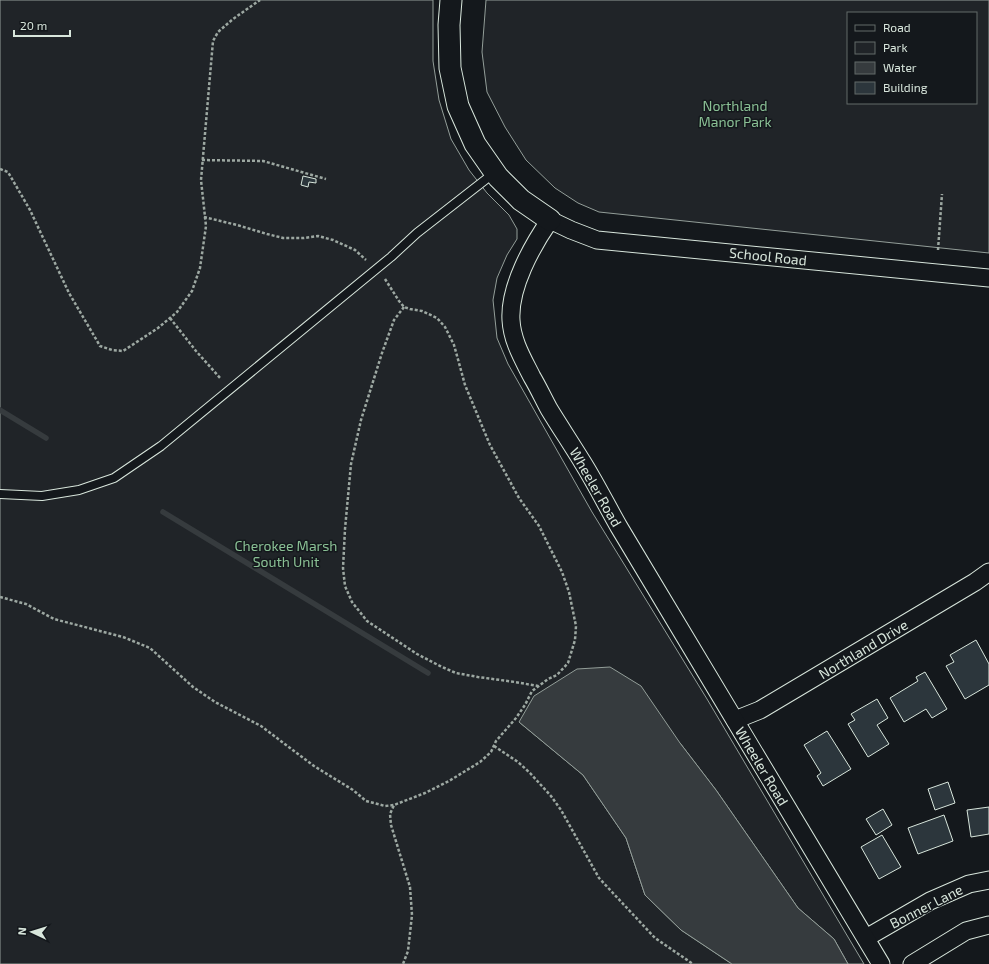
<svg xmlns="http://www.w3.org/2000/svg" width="989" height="964" font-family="'Exo 2',sans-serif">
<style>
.green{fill:#202428;stroke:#939e99;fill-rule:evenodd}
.water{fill:#363b3e;stroke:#939e99}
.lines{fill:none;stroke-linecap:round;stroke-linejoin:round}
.stream{stroke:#363b3e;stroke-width:5.5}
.building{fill:#2c363c;stroke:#d8e6dc}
.service-casing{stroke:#d8e6dc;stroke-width:10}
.minor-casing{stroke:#d8e6dc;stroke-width:19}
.tertiary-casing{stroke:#d8e6dc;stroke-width:23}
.path{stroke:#9da8a2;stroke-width:2.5;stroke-dasharray:3 2;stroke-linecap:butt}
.service{stroke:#14181c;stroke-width:8}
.minor{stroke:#14181c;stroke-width:17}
.tertiary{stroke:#14181c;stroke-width:21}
.labels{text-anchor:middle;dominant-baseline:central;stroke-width:3;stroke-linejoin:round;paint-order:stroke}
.park-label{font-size:14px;fill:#8ac095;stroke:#14181c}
.street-label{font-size:14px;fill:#d8e6dc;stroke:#14181c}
</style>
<rect width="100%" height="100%" fill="#14181c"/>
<g class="green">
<polygon points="0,0 433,0 433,61 439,100 451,139 469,170 487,193 509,215 517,229 517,239 507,255 497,278 493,300 497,338 508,364 592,512 707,699 864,964 848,964 834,939 798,908 716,790 680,743 519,722 583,775 626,838 645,895 681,930 732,964 0,964"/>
<path d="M486 0H989V253L599 212 578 203 555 188 526 160 505 127 487 92 482 52ZM848 13H976V103H848Z"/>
</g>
<polygon class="water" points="610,667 641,686 680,743 716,790 798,908 834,939 848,964 732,964 681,930 645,895 626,838 583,775 519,722 534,696 577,669"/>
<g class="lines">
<g class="stream">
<polyline points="0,410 46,438"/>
<polyline points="163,512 428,673"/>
</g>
</g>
<g class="building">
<polygon points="303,176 316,179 316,183 309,182 308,187 301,185"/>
<polygon points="976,640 989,664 989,685 965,699 946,666 954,662 950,655"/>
<polygon points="925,672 947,709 932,718 926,709 904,722 890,698 918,681 916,677"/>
<polygon points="877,699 888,718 877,725 889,744 868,757 848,724 855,720 851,714"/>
<polygon points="827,731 851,769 823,786 817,776 821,773 804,745"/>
<polygon points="948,782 955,803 935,810 928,789"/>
<polygon points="989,807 989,834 971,837 967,810"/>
<polygon points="883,809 892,825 876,835 866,819"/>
<polygon points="944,815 953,841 918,854 908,828"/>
<polygon points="882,835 901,867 879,879 861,847"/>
</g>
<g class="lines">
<defs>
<polyline id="service" points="0,494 42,496 79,490 114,478 161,446 391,257 417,233 494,173"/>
<g id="minor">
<polyline points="735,720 760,710 975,582 989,572"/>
<polyline points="866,938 930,901 969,884 989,880"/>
<path d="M881 964 619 527C607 506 596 484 583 463 572 445 560 427 549 409 543 398 538 387 532 377 523 359 512 341 511 320 509 287 532 246 550 220L571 230 597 240 989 278"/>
<polyline points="912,964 966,931 989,925"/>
</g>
<polyline id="tertiary" points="451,0 449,25 450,68 458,106 475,144 498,177 521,200 550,220"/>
</defs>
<use href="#service" class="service-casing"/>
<use href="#minor" class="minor-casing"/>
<use href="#tertiary" class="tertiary-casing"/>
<g class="path">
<polyline points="202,160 263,161 326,179"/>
<polyline points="0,169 8,172 30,210 69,293 100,346 112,350 123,351 158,328 170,318 177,312 192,291 200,268 206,226 201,180 213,41 218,32 233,19 260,0"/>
<polyline points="204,217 237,225 267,234 283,238 304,238 318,236 333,240 355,250 366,260"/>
<polyline points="938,250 942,194"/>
<polyline points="385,279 399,301 404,307 410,309 422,311 437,318 445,327 454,345 459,363 465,385 490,445 519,498 539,526 562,572 569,592 576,626 575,640 568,663 557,675 548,679 532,691 525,705 516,718 496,741 491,752 480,762 449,781 425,793 394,805 390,814 391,825 410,887 412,915 408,951 403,964"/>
<polyline points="404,307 394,320 382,353 361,420 351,464 345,529 343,568 345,586 352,602 367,621 417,654 440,666 456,673 478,677 515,682 538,686"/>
<polyline points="170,318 196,351 221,379"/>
<polyline points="0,597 26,604 54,619 123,637 150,648 193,687 215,702 261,726 314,766 353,790 366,801 385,806 394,805"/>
<polyline points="494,746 518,762 530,773 551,796 561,810 599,878 612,892 655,938 693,964"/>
</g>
<use href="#service" class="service"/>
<use href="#minor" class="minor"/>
<use href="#tertiary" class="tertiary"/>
</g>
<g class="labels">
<g class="park-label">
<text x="735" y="105">Northland<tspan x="735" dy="16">Manor Park</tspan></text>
<text x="286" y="545">Cherokee Marsh<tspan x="286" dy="16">South Unit</tspan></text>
</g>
<g class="street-label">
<text transform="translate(768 256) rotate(6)">School Road</text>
<text transform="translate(596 487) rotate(60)">Wheeler Road</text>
<text transform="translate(863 649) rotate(-31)">Northland Drive</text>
<text transform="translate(762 766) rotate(59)">Wheeler Road</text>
<text transform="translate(926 906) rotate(-27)">Bonner Lane</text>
</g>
</g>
<rect x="847" y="12" width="130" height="92" fill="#14181c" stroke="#626a69"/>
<rect x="855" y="25" width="20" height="6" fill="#14181c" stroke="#626a69"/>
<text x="883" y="32" font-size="12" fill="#d8e6dc">Road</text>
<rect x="855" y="42" width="20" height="12" fill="#202428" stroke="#626a69"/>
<text x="883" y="52" font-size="12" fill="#d8e6dc">Park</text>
<rect x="855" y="62" width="20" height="12" fill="#363b3e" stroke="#626a69"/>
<text x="883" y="72" font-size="12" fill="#d8e6dc">Water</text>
<rect x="855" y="82" width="20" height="12" fill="#2c363c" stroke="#626a69"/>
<text x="883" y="92" font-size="12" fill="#d8e6dc">Building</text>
<g transform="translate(32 932) rotate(274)" stroke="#14181c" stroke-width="3" paint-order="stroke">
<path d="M0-3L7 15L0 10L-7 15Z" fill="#d8e6dc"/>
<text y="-6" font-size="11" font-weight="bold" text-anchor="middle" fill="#d8e6dc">N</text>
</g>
<path d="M14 30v6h56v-6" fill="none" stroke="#d8e6dc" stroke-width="2"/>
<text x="20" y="30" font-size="12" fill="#d8e6dc" stroke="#14181c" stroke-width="3" paint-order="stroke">20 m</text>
</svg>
